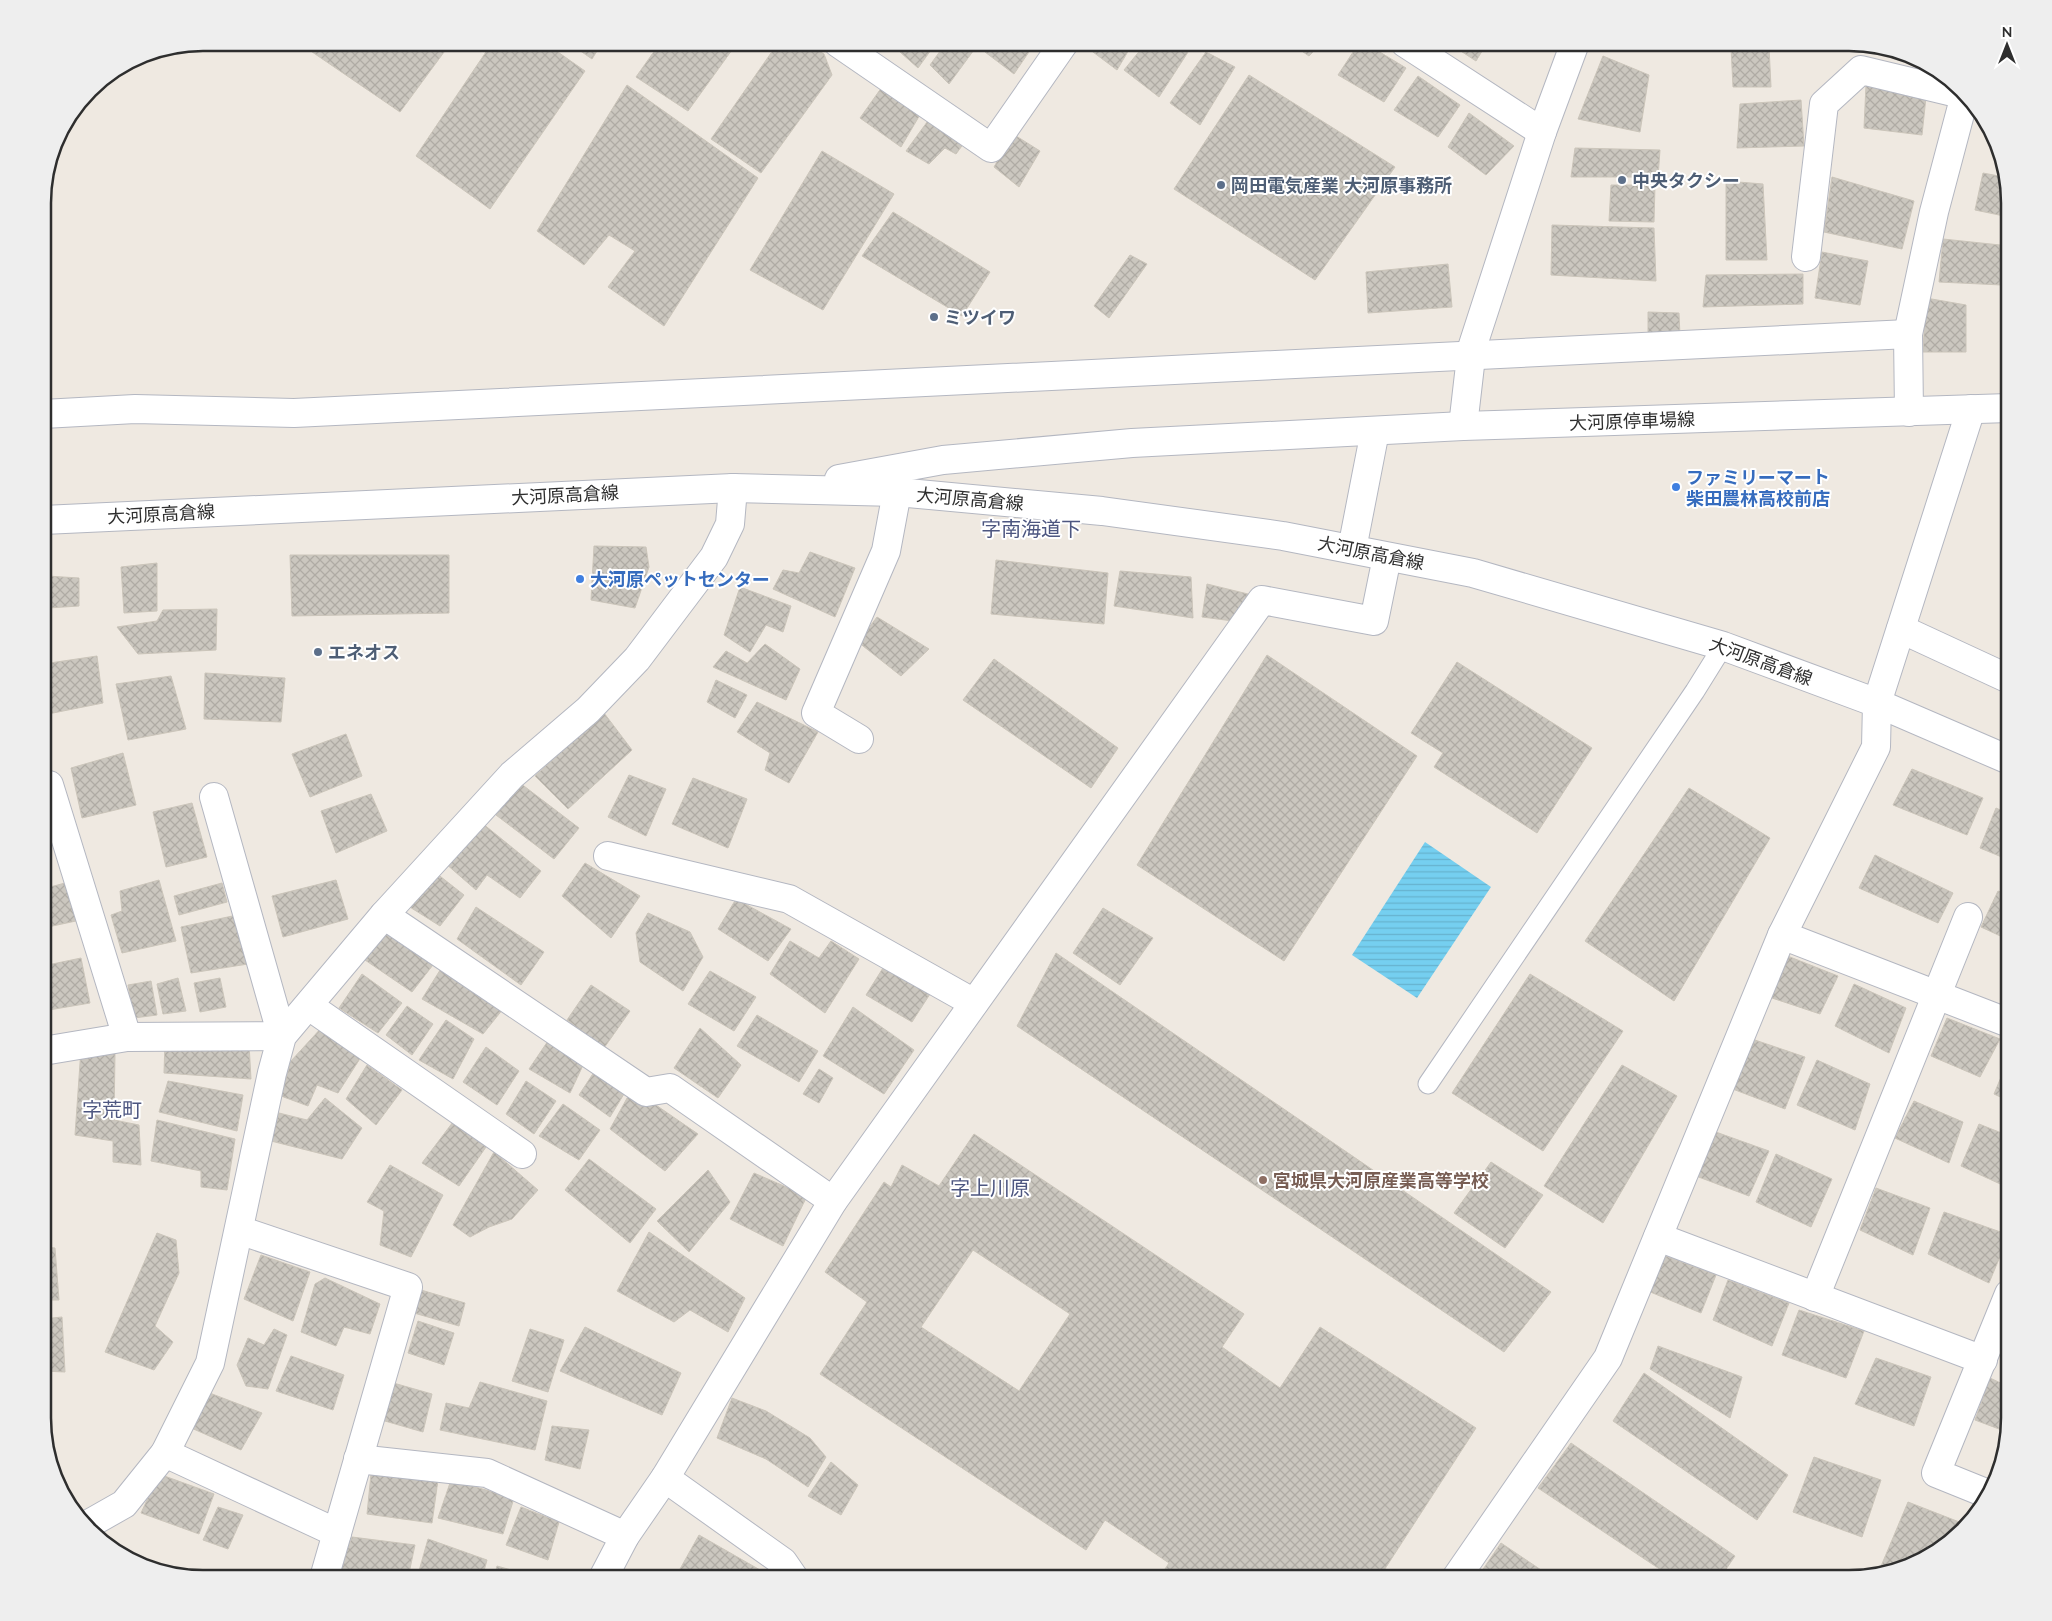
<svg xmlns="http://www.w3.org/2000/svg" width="2052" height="1621" font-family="Mulish,'Noto Sans JP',sans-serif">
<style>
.water{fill:url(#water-rules)}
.building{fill:url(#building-cross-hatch);stroke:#cbc5ba;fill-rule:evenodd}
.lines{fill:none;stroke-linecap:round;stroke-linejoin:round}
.lane-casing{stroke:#b4b7c1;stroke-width:21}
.street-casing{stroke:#b4b7c1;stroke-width:30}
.secondary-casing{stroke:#b4b7c1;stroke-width:30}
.lane{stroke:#fff;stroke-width:19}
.street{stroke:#fff;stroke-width:28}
.secondary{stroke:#fff;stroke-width:28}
.service-dot{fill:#5c6f8a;stroke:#fff;stroke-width:2}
.shop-dot{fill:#3f7fe0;stroke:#fff;stroke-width:2}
.education-dot{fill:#8d6e63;stroke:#fff;stroke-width:2}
.labels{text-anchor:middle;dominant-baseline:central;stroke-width:4;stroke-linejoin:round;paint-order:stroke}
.service-label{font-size:18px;font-weight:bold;fill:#4e5e75;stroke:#fff;text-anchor:start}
.street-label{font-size:18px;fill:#2e2e2e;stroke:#fff}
.shop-label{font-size:18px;font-weight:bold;fill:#366cbe;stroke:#fff;text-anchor:start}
.education-label{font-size:18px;font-weight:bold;fill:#785e54;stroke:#fff;text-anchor:start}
.quarter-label{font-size:20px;fill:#4d5680;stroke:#fff}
.rim{fill:none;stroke:#2e2e2e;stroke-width:2.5}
</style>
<defs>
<pattern id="water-rules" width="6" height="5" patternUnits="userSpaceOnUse" patternTransform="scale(1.25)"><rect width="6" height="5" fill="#75cff0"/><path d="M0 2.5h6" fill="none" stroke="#66b2ce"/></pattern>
<pattern id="building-cross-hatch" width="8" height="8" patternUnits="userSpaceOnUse" patternTransform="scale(1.25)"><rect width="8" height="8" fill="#cbc7bf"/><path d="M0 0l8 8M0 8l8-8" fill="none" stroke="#afaba4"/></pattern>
</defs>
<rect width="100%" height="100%" fill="#efe9e1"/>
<polygon class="water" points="1425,842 1491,887 1417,998 1352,955"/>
<g class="building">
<polygon points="206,43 225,43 219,51"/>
<polygon points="299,43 442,43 447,48 400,112"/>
<polygon points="492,43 545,43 585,71 490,209 416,156"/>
<polygon points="569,43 602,43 592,59"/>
<polygon points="660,43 737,43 688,111 636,77"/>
<polygon points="778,43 807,43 824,54 832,75 761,173 711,139"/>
<polygon points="892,43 936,43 918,68 891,44"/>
<polygon points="946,43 979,43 949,84 930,65"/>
<polygon points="991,43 1035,43 1014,74 985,52"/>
<polygon points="1081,43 1133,43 1117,70"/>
<polygon points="1146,43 1180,43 1190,49 1159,97 1124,70"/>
<polygon points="1290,43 1322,43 1309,56"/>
<polygon points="1359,43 1365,43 1406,68 1384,102 1338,75"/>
<polygon points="1451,43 1487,43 1476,61 1450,44"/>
<polygon points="1731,47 1769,47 1771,87 1733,87"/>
<polygon points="1206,52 1235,67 1200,125 1170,103"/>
<polygon points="1603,56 1649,75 1640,132 1578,119"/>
<polygon points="1249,75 1395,167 1315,280 1174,189"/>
<polygon points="1418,76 1460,105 1438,137 1394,110"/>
<polygon points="627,85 758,178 664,326 608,287 635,251 609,235 584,265 537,231"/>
<polygon points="1866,85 1926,97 1922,135 1864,128"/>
<polygon points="882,87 921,113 901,147 860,118"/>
<polygon points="1801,100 1804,146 1737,148 1740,104"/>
<polygon points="1469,113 1514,146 1486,175 1448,147"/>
<polygon points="930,118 964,143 956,154 945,148 929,164 906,151"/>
<polygon points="1013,134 1040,151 1019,187 994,167"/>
<polygon points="1575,148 1660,150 1658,177 1571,177"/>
<polygon points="822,151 894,194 823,310 750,270"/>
<polygon points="1983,173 2004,177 2010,203 2009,217 1975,210"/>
<polygon points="1832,177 1914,201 1902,249 1824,232"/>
<polygon points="1726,181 1763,184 1767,260 1726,260"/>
<polygon points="1611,185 1655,185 1654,222 1609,221"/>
<polygon points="893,212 990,272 962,316 862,256"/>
<polygon points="1552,225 1654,228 1656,281 1551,275"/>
<polygon points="1943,239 2000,245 2002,285 1939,282"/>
<polygon points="1822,252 1868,261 1860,305 1815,298"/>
<polygon points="1130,255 1147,264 1109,318 1094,306"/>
<polygon points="1448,264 1452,307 1368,313 1366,272"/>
<polygon points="1803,274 1803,304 1703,307 1706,275"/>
<polygon points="1926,298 1966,305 1966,352 1923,352"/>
<polygon points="1648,312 1679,313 1680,336 1648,336"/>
<polygon points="594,546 646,547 649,567 635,608 591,600"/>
<polygon points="810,552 855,568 835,617 773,589 783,570 799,573"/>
<polygon points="290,555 449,555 449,613 292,616"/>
<polygon points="996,560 1108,573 1104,624 991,614"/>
<polygon points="157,563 157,611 124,613 121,567"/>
<polygon points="1120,571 1191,577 1193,618 1114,606"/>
<polygon points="47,576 79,578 79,606 48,608"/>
<polygon points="1207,584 1248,594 1233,621 1202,617"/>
<polygon points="740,587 791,606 783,632 766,625 750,652 724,635"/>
<polygon points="217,609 216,650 138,654 117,627 157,621 163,610"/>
<polygon points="877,617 929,649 901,676 858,642"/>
<polygon points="765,644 800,669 786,700 713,667 726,651 747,663"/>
<polygon points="1267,655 1417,756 1284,961 1137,865"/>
<polygon points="97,656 103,703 43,715 43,664"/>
<polygon points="994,659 1118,748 1091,788 963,700"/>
<polygon points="1457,662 1592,748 1537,833 1434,767 1443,753 1411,733"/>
<polygon points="205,673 285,678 281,722 204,719"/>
<polygon points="171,676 186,729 128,740 116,684"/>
<polygon points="716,680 747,695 735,718 707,702"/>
<polygon points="757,702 818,732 789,783 765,770 770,753 737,732"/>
<polygon points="604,713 632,750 568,809 535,776"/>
<polygon points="346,734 362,776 310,797 292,754"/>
<polygon points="123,753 136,805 82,818 71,768"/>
<polygon points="1912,769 1983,798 1967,835 1893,805"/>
<polygon points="629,775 666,789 646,836 608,817"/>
<polygon points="693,778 747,799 728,848 672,824"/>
<polygon points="520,783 579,828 554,859 496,815"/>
<polygon points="1689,788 1770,838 1674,1001 1585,941"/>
<polygon points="371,794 387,831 336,853 321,811"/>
<polygon points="192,803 207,857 166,867 153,812"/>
<polygon points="1996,808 2009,814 2009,860 1980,848"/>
<polygon points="482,823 541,871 520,898 487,875 476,890 445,863"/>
<polygon points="1875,855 1953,893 1938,923 1859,888"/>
<polygon points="585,863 640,896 611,938 562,896"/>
<polygon points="436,873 464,895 440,926 405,904"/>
<polygon points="159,880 176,941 122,953 111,915 122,911 120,891"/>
<polygon points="336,880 348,919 283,937 272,896"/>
<polygon points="65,883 76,921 43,928 43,889"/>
<polygon points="222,883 227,902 179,915 174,896"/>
<polygon points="1998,891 2009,895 2009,940 1981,927"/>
<polygon points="736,899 791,929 768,961 718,929"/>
<polygon points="476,907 544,952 521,985 457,939"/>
<polygon points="1103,908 1153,938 1120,985 1073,953"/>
<polygon points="648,913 690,932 703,957 683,991 640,962 636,933"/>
<polygon points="237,915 248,964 191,973 181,927"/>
<polygon points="385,930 436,961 412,992 365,960"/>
<polygon points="790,941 819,958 831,941 859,959 825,1013 770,974"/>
<polygon points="1056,953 1551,1292 1504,1352 1017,1026"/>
<polygon points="1785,955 1838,976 1820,1014 1766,996"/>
<polygon points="81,958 90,1003 43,1011 43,966"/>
<polygon points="442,967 503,1009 483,1034 422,999"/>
<polygon points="883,968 930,994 912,1022 866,995"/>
<polygon points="710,971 756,997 734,1031 688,1004"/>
<polygon points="362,974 402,1003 378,1033 339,1008"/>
<polygon points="1530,974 1623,1031 1543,1151 1452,1093"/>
<polygon points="178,978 186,1011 163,1014 157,984"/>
<polygon points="220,978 226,1007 200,1012 194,983"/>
<polygon points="151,981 157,1015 134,1018 128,985"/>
<polygon points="1854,984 1906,1008 1889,1053 1835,1026"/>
<polygon points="591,985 630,1011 604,1048 567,1020"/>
<polygon points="407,1006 433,1024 412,1055 386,1035"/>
<polygon points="853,1007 914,1050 884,1094 823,1056"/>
<polygon points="757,1015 818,1051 799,1082 737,1046"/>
<polygon points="1947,1018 2000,1039 1980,1077 1931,1056"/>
<polygon points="446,1020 474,1039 453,1079 419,1060"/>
<polygon points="323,1026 361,1057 338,1093 317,1085 308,1106 281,1096 291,1061"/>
<polygon points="700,1028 741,1065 718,1098 674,1068"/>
<polygon points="552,1035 585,1061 570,1093 529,1069"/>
<polygon points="1752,1039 1805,1057 1785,1109 1730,1088"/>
<polygon points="165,1041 249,1044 251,1079 164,1073"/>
<polygon points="486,1047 519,1071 497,1105 463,1082"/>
<polygon points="81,1049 115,1052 114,1120 139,1125 141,1165 113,1162 113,1141 75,1135"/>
<polygon points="2009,1058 2009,1101 1994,1094"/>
<polygon points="1817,1060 1870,1084 1855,1130 1797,1105"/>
<polygon points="367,1065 402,1090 376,1125 346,1099"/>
<polygon points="1622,1065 1677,1096 1603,1223 1544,1186"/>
<polygon points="598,1066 627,1089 610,1117 579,1095"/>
<polygon points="819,1069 833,1078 819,1103 803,1094"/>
<polygon points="43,1081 48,1081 45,1120 43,1120"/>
<polygon points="168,1081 243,1095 237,1131 159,1112"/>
<polygon points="526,1081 556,1101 534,1134 506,1114"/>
<polygon points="631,1091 653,1103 698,1134 665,1171 610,1129"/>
<polygon points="325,1098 362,1128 342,1159 271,1141 279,1113 307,1120"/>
<polygon points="1914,1101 1963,1122 1949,1163 1895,1138"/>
<polygon points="563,1104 600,1130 579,1160 539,1136"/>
<polygon points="157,1120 235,1139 227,1190 201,1187 201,1171 151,1161"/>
<polygon points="453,1122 486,1147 459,1186 422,1163"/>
<polygon points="1979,1124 2009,1136 2009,1188 1961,1166"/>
<polygon points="1713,1131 1769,1151 1749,1196 1696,1176"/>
<path d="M974 1134 1244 1314 1222 1347 1280 1388 1320 1327 1476 1428 1379 1578H1159L1169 1563 1105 1520 1086 1550 820 1374 867 1302 825 1272 884 1182 891 1187 902 1165 939 1186ZM973 1250 1070 1314 1019 1391 921 1327Z"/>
<polygon points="494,1152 538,1190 512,1219 489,1227 470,1237 453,1225"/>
<polygon points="1776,1154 1832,1179 1811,1227 1756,1202"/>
<polygon points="589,1159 656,1209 630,1243 565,1190"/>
<polygon points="1491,1162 1543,1195 1505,1248 1454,1213"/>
<polygon points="390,1165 443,1195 411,1257 380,1245 384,1211 367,1202"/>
<polygon points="708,1170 730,1202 689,1252 657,1221"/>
<polygon points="754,1173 807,1196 783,1246 730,1219"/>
<polygon points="43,1179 46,1179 49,1230 43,1230"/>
<polygon points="1876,1188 1930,1208 1913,1255 1860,1230"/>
<polygon points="1944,1212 2009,1235 1989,1283 1928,1254"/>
<polygon points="649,1232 745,1298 728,1332 690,1310 674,1322 617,1291"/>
<polygon points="157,1233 176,1240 179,1273 155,1326 173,1342 154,1370 105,1352"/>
<polygon points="43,1247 55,1248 59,1300 43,1300"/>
<polygon points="261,1255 310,1272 293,1321 244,1299"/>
<polygon points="1663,1255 1716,1275 1701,1313 1648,1291"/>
<polygon points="325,1278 380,1304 370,1334 344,1327 336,1346 301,1332 315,1284"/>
<polygon points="1728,1280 1789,1303 1772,1346 1713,1320"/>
<polygon points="421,1290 465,1303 459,1326 414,1313"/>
<polygon points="1799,1310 1864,1331 1846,1378 1782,1355"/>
<polygon points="62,1317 65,1372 43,1371 43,1319"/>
<polygon points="418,1321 454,1333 444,1365 408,1353"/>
<polygon points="585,1327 681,1373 662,1415 560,1371"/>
<polygon points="274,1329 287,1335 268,1389 246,1386 237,1365 248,1338 264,1345"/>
<polygon points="530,1329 564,1340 548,1392 512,1381"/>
<polygon points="1658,1346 1742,1377 1730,1418 1650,1369"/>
<polygon points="291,1356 344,1375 333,1410 276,1391"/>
<polygon points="1876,1358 1931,1377 1914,1426 1855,1404"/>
<polygon points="1644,1373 1788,1475 1757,1520 1613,1421"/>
<polygon points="1990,1378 2009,1387 2009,1418 2007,1432 1975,1420"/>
<polygon points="390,1382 432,1394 423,1432 378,1419"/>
<polygon points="480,1382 547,1401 535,1450 440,1430 446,1403 469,1408"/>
<polygon points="207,1392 262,1413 241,1450 189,1427"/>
<polygon points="732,1398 766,1411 810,1438 826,1457 808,1487 766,1459 717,1438"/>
<polygon points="552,1426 589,1430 580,1469 545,1460"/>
<polygon points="1571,1443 1735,1556 1720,1578 1673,1578 1538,1488"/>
<polygon points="1814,1457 1881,1480 1862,1537 1793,1512"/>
<polygon points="831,1462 858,1485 841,1515 808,1496"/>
<polygon points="159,1474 214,1494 199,1534 141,1513"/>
<polygon points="371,1474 438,1480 432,1523 367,1514"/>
<polygon points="451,1480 514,1498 503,1534 438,1518"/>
<polygon points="1908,1502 1967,1525 1920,1562 1879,1571"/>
<polygon points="218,1507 243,1515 228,1549 203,1540"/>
<polygon points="521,1507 559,1522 548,1560 506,1545"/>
<polygon points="699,1535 774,1578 675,1578"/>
<polygon points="352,1537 415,1545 408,1578 337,1578"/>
<polygon points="428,1539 487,1560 482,1578 417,1578"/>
<polygon points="1501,1543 1553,1578 1477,1578"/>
<polygon points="135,1558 190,1572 189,1576 142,1566 134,1561"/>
<polygon points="497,1566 540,1578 494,1578"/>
</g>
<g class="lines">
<defs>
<polyline id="lane" points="1428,1084 1695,691 1723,646"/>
<g id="street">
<polyline points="838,43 991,148 1064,43"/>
<polyline points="1405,43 1542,132"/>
<polyline points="1806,257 1824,104 1861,70 1965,95 1934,212 1908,334 1909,412"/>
<polyline points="43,414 135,409 294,413 1908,334"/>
<polyline points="1463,426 1472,348 1542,132 1575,43"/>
<polyline points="1901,629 2009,679"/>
<polyline points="859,739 816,713 886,551 897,492"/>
<polyline points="49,785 127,1037"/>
<polyline points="608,856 789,899 974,1003"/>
<polyline points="384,915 646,1092 670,1088 833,1201"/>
<polyline points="1782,935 2009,1023"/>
<polyline points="309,1006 522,1154"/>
<polyline points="43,1051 127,1037 282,1036 214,797"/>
<polyline points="239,1230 408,1287 324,1578"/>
<polyline points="1658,1237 1983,1360"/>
<polyline points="1815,1297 1968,917"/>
<polyline points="165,1453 337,1533"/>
<polyline points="358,1459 487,1473 625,1536"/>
<polyline points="665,1478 783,1562 794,1578"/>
<polyline points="1988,1494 1936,1473 2009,1294"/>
<polyline points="87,1525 124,1504 165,1453 210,1363 272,1073 282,1036 384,915 512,775 588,710 637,659 714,557 730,524 733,488"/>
<polyline points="603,1578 625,1536 665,1478 833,1201 1262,600 1374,621 1387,557"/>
<polyline points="1456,1578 1608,1358 1782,935 1876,747 1877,703 1971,409"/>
</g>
<g id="secondary">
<polyline points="839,479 943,460 1132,443 1463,426 2009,408"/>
<polyline points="43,520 733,488 897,492 1102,511 1283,536 1473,573 1723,646 1877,703 2009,760"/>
<polyline points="1352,549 1375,431"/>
</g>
</defs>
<use href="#lane" class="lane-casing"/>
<use href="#street" class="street-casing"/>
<use href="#secondary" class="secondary-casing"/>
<use href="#lane" class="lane"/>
<use href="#street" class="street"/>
<use href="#secondary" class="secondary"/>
</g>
<g class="service-dot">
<circle cx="1622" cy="180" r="5"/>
<circle cx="1221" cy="185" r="5"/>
<circle cx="934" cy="317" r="5"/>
<circle cx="318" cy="652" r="5"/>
</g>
<g class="shop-dot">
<circle cx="1676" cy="487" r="5"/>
<circle cx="580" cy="579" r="5"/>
</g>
<circle class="education-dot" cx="1263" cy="1180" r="5"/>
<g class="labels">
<g class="service-label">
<text x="1632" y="180">中央タクシー</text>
<text x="1231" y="185">岡田電気産業 大河原事務所</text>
<text x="944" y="317">ミツイワ</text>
<text x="328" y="652">エネオス</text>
</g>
<g class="street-label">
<text transform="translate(1632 421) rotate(-2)">大河原停車場線</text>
<text transform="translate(565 495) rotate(-3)">大河原高倉線</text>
<text transform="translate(970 499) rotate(5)">大河原高倉線</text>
<text transform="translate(161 514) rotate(-3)">大河原高倉線</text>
<text transform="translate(1371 553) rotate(11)">大河原高倉線</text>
<text transform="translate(1761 661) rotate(20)">大河原高倉線</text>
</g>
<g class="shop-label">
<text x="1686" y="477">ファミリーマート<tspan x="1686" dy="21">柴田農林高校前店</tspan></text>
<text x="590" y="579">大河原ペットセンター</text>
</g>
<g class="education-label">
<text x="1273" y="1180">宮城県大河原産業高等学校</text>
</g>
<g class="quarter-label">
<text x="1031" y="528">字南海道下</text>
<text x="112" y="1109">字荒町</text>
<text x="990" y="1187">字上川原</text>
</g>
</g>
<path d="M0 0H2052V1621H0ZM203 51H1849A152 152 0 0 1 2001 203V1418A152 152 0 0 1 1849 1570H203A152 152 0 0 1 51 1418V203A152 152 0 0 1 203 51Z" fill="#eee" fill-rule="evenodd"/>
<path class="rim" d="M203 51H1849A152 152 0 0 1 2001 203V1418A152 152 0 0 1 1849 1570H203A152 152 0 0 1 51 1418V203A152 152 0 0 1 203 51Z"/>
<g transform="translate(2007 45)" stroke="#ffffff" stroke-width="4" paint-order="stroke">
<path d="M0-4L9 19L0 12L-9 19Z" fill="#2e2e2e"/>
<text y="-8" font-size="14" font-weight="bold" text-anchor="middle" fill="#2e2e2e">N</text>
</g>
</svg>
